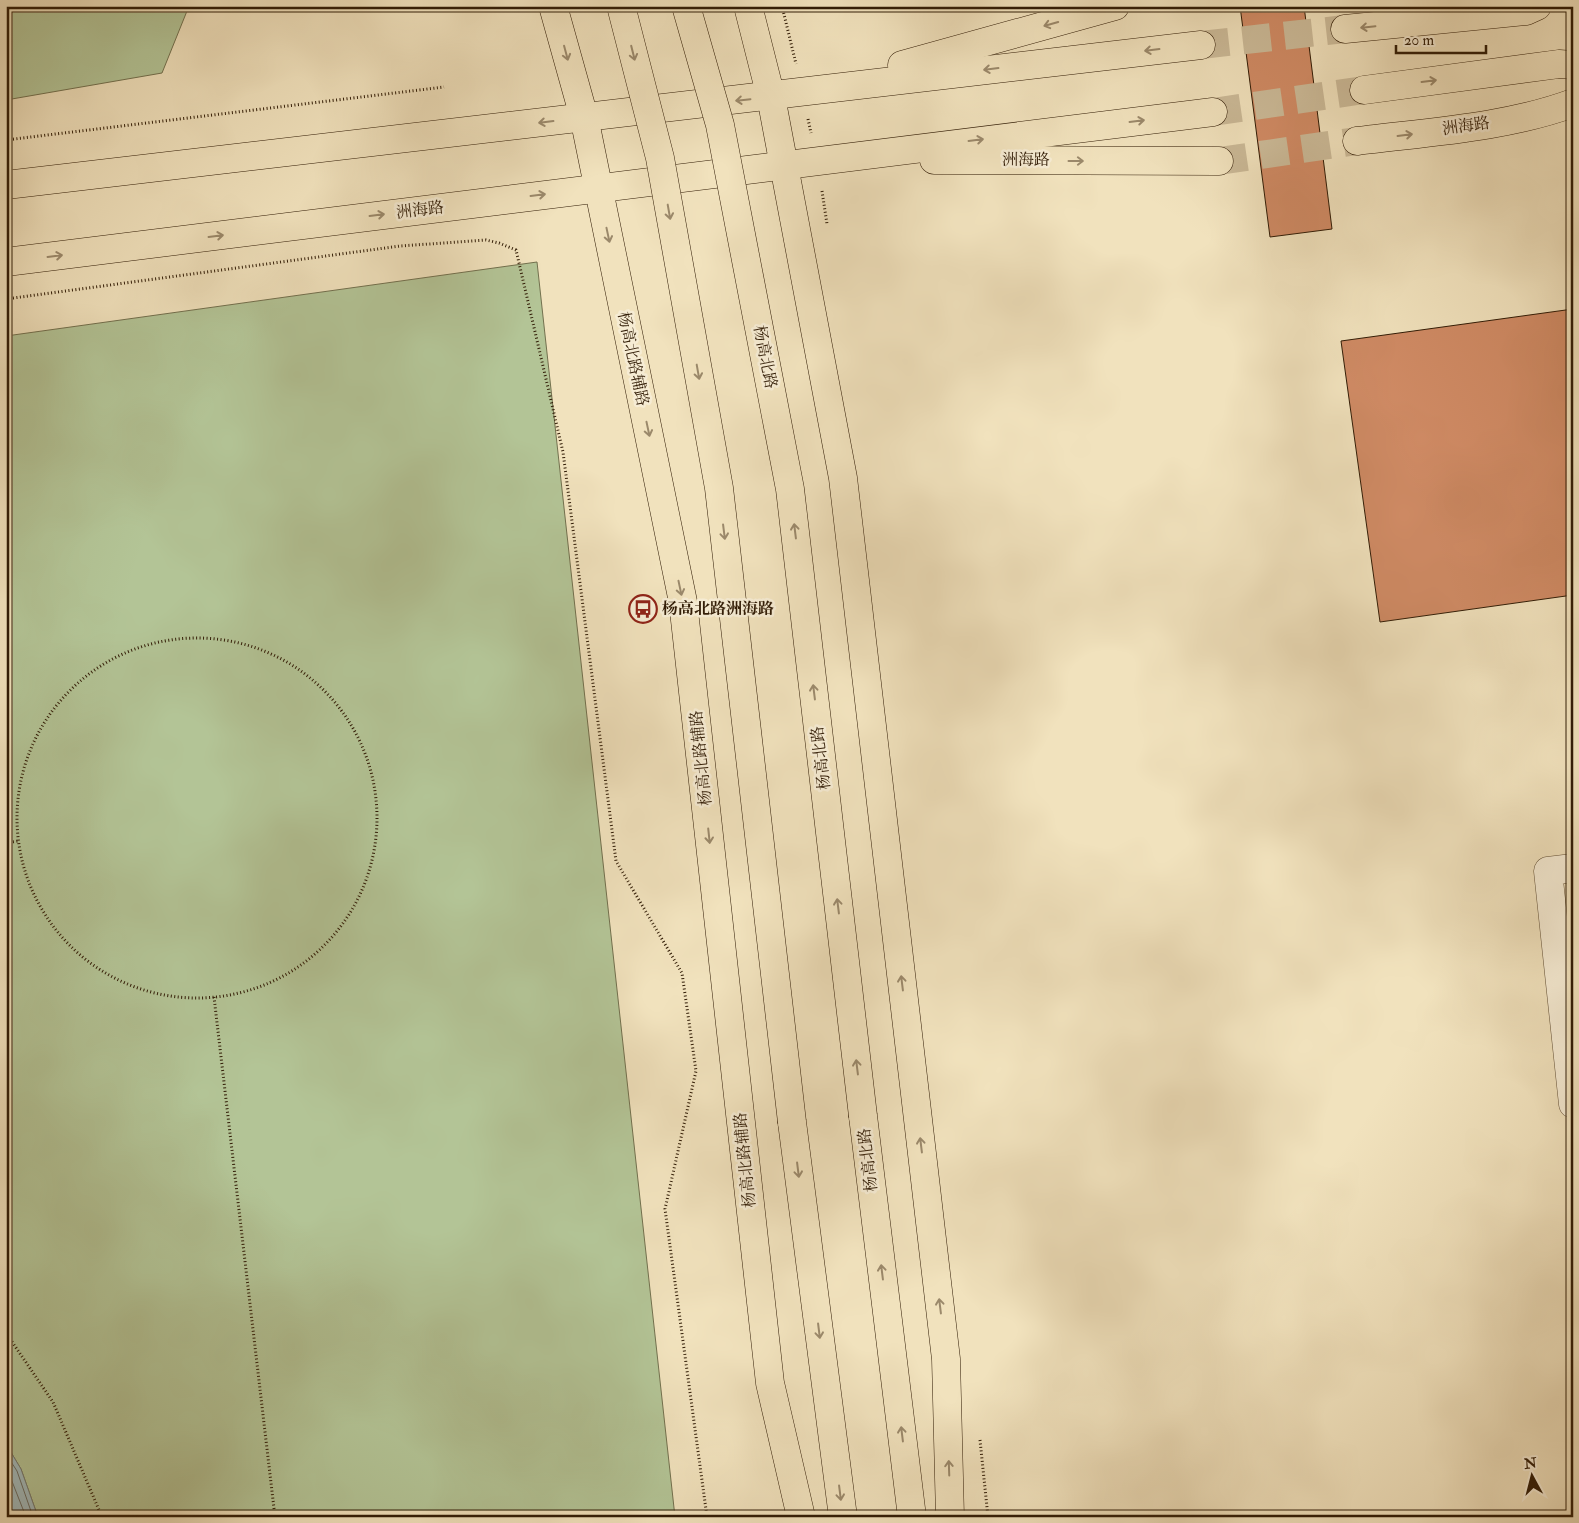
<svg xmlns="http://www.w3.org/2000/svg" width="1579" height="1523" font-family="'IM FELL Double Pica','Noto Serif SC',serif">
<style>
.green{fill:#b3c496;stroke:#72704e}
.water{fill:#a1babc;stroke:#747b73}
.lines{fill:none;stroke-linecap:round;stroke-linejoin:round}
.shore{stroke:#696b61;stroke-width:1}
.building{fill:#d08b65;stroke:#311c06}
.primary-tunnel{stroke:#cbba98;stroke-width:28;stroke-dasharray:28 14;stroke-linecap:butt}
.street-casing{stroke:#614e34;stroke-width:29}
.primary-casing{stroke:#311c06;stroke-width:29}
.highway-casing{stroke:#311c06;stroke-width:29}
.path{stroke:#311c06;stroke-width:3;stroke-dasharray:1 2.5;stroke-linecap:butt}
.street{stroke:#f6ecd4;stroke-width:28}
.primary{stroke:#f1e2bd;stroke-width:28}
.highway{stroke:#f1e2bd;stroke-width:28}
.highway-bridge-casing{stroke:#311c06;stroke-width:29;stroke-linecap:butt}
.highway-bridge{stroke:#f1e2bd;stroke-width:28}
.oneway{stroke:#9b896b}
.labels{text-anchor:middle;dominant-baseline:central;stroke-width:5;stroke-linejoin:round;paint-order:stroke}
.street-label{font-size:16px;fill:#311c06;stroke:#f6ecd4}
.poi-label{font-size:16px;font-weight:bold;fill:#311c06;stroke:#f6ecd4;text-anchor:start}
</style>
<rect width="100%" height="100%" fill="#f1e2bd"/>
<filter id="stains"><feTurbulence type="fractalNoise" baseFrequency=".004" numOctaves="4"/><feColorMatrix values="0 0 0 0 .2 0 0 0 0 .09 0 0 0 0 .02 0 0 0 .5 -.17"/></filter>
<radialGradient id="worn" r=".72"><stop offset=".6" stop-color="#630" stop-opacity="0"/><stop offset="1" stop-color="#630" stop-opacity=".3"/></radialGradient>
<g class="green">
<polygon points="6,6 189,6 162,73 6,100"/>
<polygon points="537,262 675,1517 38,1517 21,1469 6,1444 6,336"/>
</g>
<polygon class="water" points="6,1444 21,1469 38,1517 6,1517"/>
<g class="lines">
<g class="shore">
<polyline points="6,1454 17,1471 33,1517"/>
<polyline points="6,1466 26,1517"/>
</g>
</g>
<g class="building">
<polygon points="1240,6 1304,6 1332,229 1270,237"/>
<polygon points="1573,309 1573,595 1380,622 1341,341"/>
</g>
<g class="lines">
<g class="primary-tunnel">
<polyline points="1201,45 1345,29"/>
<polyline points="1213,112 1364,90"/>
<polyline points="1219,161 1357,141"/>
</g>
<defs>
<polyline id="street" points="1573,868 1548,871 1573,1104"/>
<g id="primary">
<polyline points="553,6 584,117 683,602 770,1383 801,1517"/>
<polyline points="748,6 771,97 843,478 946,1359 950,1517"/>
<polyline points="1345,29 1526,11 1537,6"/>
<polyline points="902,65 1115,6"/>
<polyline points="1364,90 1559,64 1573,65"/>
<path d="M1357 141C1428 132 1505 128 1573 103"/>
<polyline points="934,160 1219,161"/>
<polyline points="6,185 1201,45"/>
<polyline points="6,262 1213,112"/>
</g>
<g id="highway">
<polyline points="863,1116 912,1517"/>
<polyline points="792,1122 843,1517"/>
</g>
</defs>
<use href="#street" class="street-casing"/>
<use href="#primary" class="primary-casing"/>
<use href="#highway" class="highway-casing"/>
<g class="path">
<polyline points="782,6 796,64"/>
<polyline points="808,119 811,133"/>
<polyline points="6,140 444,87"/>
<polyline points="822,191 827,224"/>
<polyline points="6,299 400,246 486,240 499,243 516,250 563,452 616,861 682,973 696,1071 665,1209 707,1517"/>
<circle cx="197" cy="818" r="180"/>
<polyline points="6,843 18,841"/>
<polyline points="214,997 275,1517"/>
<polyline points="6,1333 53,1402 102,1517"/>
<polyline points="980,1440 988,1517"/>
</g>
<use href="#street" class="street"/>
<use href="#primary" class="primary"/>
<use href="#highway" class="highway"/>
<defs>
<g id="highway-bridge">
<polyline points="621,6 660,158 719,488 792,1122"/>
<polyline points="686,6 720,125 790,489 863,1116"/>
</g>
</defs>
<use href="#highway-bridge" class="highway-bridge-casing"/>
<use href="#highway-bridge" class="highway-bridge"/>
</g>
<defs><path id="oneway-shaft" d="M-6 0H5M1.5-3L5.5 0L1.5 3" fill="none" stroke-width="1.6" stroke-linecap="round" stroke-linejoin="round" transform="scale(1.25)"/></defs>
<g class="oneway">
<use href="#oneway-shaft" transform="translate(1051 24) rotate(164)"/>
<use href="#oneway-shaft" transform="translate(1368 27) rotate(174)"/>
<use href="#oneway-shaft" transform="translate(1152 50) rotate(173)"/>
<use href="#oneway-shaft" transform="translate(566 53) rotate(75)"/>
<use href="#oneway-shaft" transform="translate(633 53) rotate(76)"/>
<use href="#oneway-shaft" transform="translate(991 69) rotate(173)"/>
<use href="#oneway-shaft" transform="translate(1429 81) rotate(-7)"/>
<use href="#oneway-shaft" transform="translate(743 100) rotate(174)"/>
<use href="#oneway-shaft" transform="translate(1137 121) rotate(-7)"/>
<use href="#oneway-shaft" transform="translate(546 122) rotate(173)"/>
<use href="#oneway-shaft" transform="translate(1405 135) rotate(-7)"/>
<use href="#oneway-shaft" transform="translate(976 140) rotate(-7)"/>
<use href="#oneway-shaft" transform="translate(1076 161)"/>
<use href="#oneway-shaft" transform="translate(538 195) rotate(-7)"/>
<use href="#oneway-shaft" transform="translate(669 212) rotate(80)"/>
<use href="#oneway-shaft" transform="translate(377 215) rotate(-7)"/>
<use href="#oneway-shaft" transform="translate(608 235) rotate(78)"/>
<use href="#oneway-shaft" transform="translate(216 236) rotate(-7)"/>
<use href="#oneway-shaft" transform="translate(55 256) rotate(-7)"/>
<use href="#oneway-shaft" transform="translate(698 372) rotate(80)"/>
<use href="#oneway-shaft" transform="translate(648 429) rotate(78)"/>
<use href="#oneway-shaft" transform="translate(795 531) rotate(-97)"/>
<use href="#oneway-shaft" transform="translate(724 532) rotate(83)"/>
<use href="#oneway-shaft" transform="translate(680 588) rotate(78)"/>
<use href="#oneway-shaft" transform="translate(814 692) rotate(-97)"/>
<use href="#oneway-shaft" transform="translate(709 836) rotate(84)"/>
<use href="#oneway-shaft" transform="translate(838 906) rotate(-97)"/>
<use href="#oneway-shaft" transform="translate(902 983) rotate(-97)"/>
<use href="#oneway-shaft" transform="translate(857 1067) rotate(-97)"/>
<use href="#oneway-shaft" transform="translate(921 1145) rotate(-97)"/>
<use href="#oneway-shaft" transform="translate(798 1170) rotate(83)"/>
<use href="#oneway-shaft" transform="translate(882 1272) rotate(-97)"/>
<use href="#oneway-shaft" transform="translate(940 1306) rotate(-97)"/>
<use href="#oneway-shaft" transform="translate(819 1331) rotate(83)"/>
<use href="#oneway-shaft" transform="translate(902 1434) rotate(-97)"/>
<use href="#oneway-shaft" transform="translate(949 1468) rotate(-92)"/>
<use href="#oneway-shaft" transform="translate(840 1493) rotate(83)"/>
</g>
<defs>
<symbol id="bus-ring" viewBox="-11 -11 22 22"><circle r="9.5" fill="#f6ecd4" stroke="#8f2418" stroke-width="1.5"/><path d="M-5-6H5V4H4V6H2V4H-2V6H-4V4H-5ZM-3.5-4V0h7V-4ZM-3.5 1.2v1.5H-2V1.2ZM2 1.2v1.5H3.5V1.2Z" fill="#8f2418"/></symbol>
</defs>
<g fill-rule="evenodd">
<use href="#bus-ring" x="627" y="593" width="32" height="32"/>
</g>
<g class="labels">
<g class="street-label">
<text transform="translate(1466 126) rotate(-8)">洲海路</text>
<text x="1026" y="160">洲海路</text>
<text transform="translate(420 210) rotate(-7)">洲海路</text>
<text transform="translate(765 357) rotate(79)">杨高北路</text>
<text transform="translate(633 359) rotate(78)">杨高北路辅路</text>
<text transform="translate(701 758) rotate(-96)">杨高北路辅路</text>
<text transform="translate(821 758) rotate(-97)">杨高北路</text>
<text transform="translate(745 1160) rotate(-96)">杨高北路辅路</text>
<text transform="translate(868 1160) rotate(-97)">杨高北路</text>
</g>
<g class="poi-label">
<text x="662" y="609">杨高北路洲海路</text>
</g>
</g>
<rect width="1579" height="1523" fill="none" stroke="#f1e2bd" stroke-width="25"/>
<rect x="8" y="8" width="1564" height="1508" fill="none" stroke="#311c06" stroke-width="2.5"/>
<rect x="12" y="12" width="1554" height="1498" fill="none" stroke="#311c06"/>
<g transform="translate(1532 1476) rotate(353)" stroke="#f6ecd4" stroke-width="4" paint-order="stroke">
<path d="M0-4L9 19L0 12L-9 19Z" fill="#311c06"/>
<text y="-8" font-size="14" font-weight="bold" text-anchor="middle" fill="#311c06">N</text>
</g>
<path d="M1396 45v8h90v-8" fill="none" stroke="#311c06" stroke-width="2.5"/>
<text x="1404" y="45" font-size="15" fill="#311c06" stroke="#f6ecd4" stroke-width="4" paint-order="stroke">20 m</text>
<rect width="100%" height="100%" filter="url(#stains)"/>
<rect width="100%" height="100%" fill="url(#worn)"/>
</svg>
